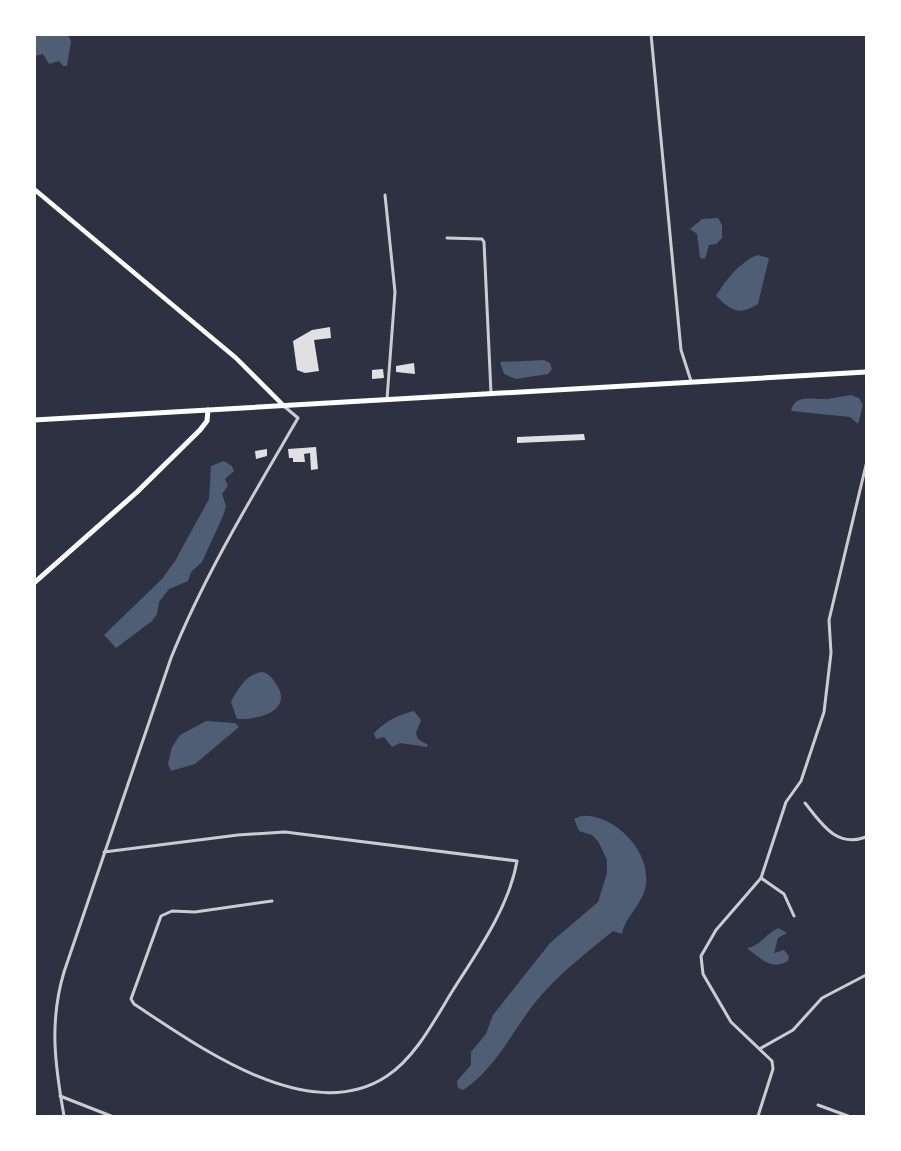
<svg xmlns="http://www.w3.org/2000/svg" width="901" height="1151" font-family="Inter,sans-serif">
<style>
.water{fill:#4f5d75}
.building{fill:#e0e0e3}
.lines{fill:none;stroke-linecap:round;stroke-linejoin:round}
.minor{stroke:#caccd0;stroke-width:3}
.secondary{stroke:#fff;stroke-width:4.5}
.primary{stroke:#fff;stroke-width:5}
</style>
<rect width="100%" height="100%" fill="#2d3142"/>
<g class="water">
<polygon points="35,34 68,35 71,41 67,66 63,66 59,61 49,64 43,54 35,56"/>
<polygon points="718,218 722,225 722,238 716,244 709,245 705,259 700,258 697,234 690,229 702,219"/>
<path d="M757 255 769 258 758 304C738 316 732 311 716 296 726 279 739 263 757 255Z"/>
<polygon points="544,360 550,363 552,369 548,374 516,379 504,374 500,362"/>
<path d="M851 395 859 398 863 405 858 424 850 417 791 411C795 393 813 400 827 399 835 398 843 396 851 395Z"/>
<polygon points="224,461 232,466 234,471 225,479 228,486 222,494 226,506 223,516 202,562 191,572 188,581 169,589 159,602 157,614 152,621 116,648 104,635 162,579 175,561 209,499 211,466"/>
<path d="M263 672C272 676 274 680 279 689 290 713 254 720 237 719L231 702C238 688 247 673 263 672Z"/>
<path d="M414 711 421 720 416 733 418 739 428 745 427 747 400 743 392 747 384 737 376 739 374 733C386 721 398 715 414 711Z"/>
<polygon points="206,721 235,723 239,727 195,764 171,771 168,764 172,747 180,735"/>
<path d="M581 816C615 813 654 854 645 889 640 907 625 917 622 934L613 931C590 950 566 968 546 990 517 1020 499 1067 463 1090L458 1088 457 1081 471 1065V1052L486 1034 493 1015 550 943 598 902 607 873V860L598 841 592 835 579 831 574 819Z"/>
<path d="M778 928 787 933 778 938 774 953 784 950 789 956 788 961C771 971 760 958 747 948 759 947 767 933 778 928Z"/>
</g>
<g class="building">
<polygon points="330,327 331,338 314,340 319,371 305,373 297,370 293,341 312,330"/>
<polygon points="414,363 415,374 396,372 396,366"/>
<polygon points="383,369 384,378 372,379 372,370"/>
<polygon points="584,434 585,440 517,443 517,437"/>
<polygon points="316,447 318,469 311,470 310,453 304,454 305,462 293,462 293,458 289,458 288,449"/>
<polygon points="267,449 267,456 256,459 255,451"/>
</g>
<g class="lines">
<g class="minor">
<polyline points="651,34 681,350 691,381"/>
<polyline points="385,195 395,292 387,399"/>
<polyline points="447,238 482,239 484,242 491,393"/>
<path d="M805 803C822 824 836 848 866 837"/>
<path d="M104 852 238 835 285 832 517 861C509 907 478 951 453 990 435 1019 416 1057 387 1076 309 1128 198 1046 134 1004L131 999 161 916 172 911 195 912 272 901"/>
<polyline points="761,878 784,894 794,916"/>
<polyline points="761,1048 793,1030 822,998 866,975"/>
<polyline points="60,1096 111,1116"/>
<polyline points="818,1105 848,1116"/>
<path d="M64 1116C55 1065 49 1022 64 972L171 658C205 574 252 497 298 418L285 407"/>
<polyline points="758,1116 773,1069 772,1061 731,1022 703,974 701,956 716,930 761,878 786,802 801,781 824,712 831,653 829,620 866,465"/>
</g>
<polyline class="secondary" points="34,189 236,358 284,406"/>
<g class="primary">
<polyline points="34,420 866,372"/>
<polyline points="34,583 137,492 200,430 207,421 208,410"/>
</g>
</g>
<rect width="901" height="1151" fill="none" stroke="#ffffff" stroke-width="72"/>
</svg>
